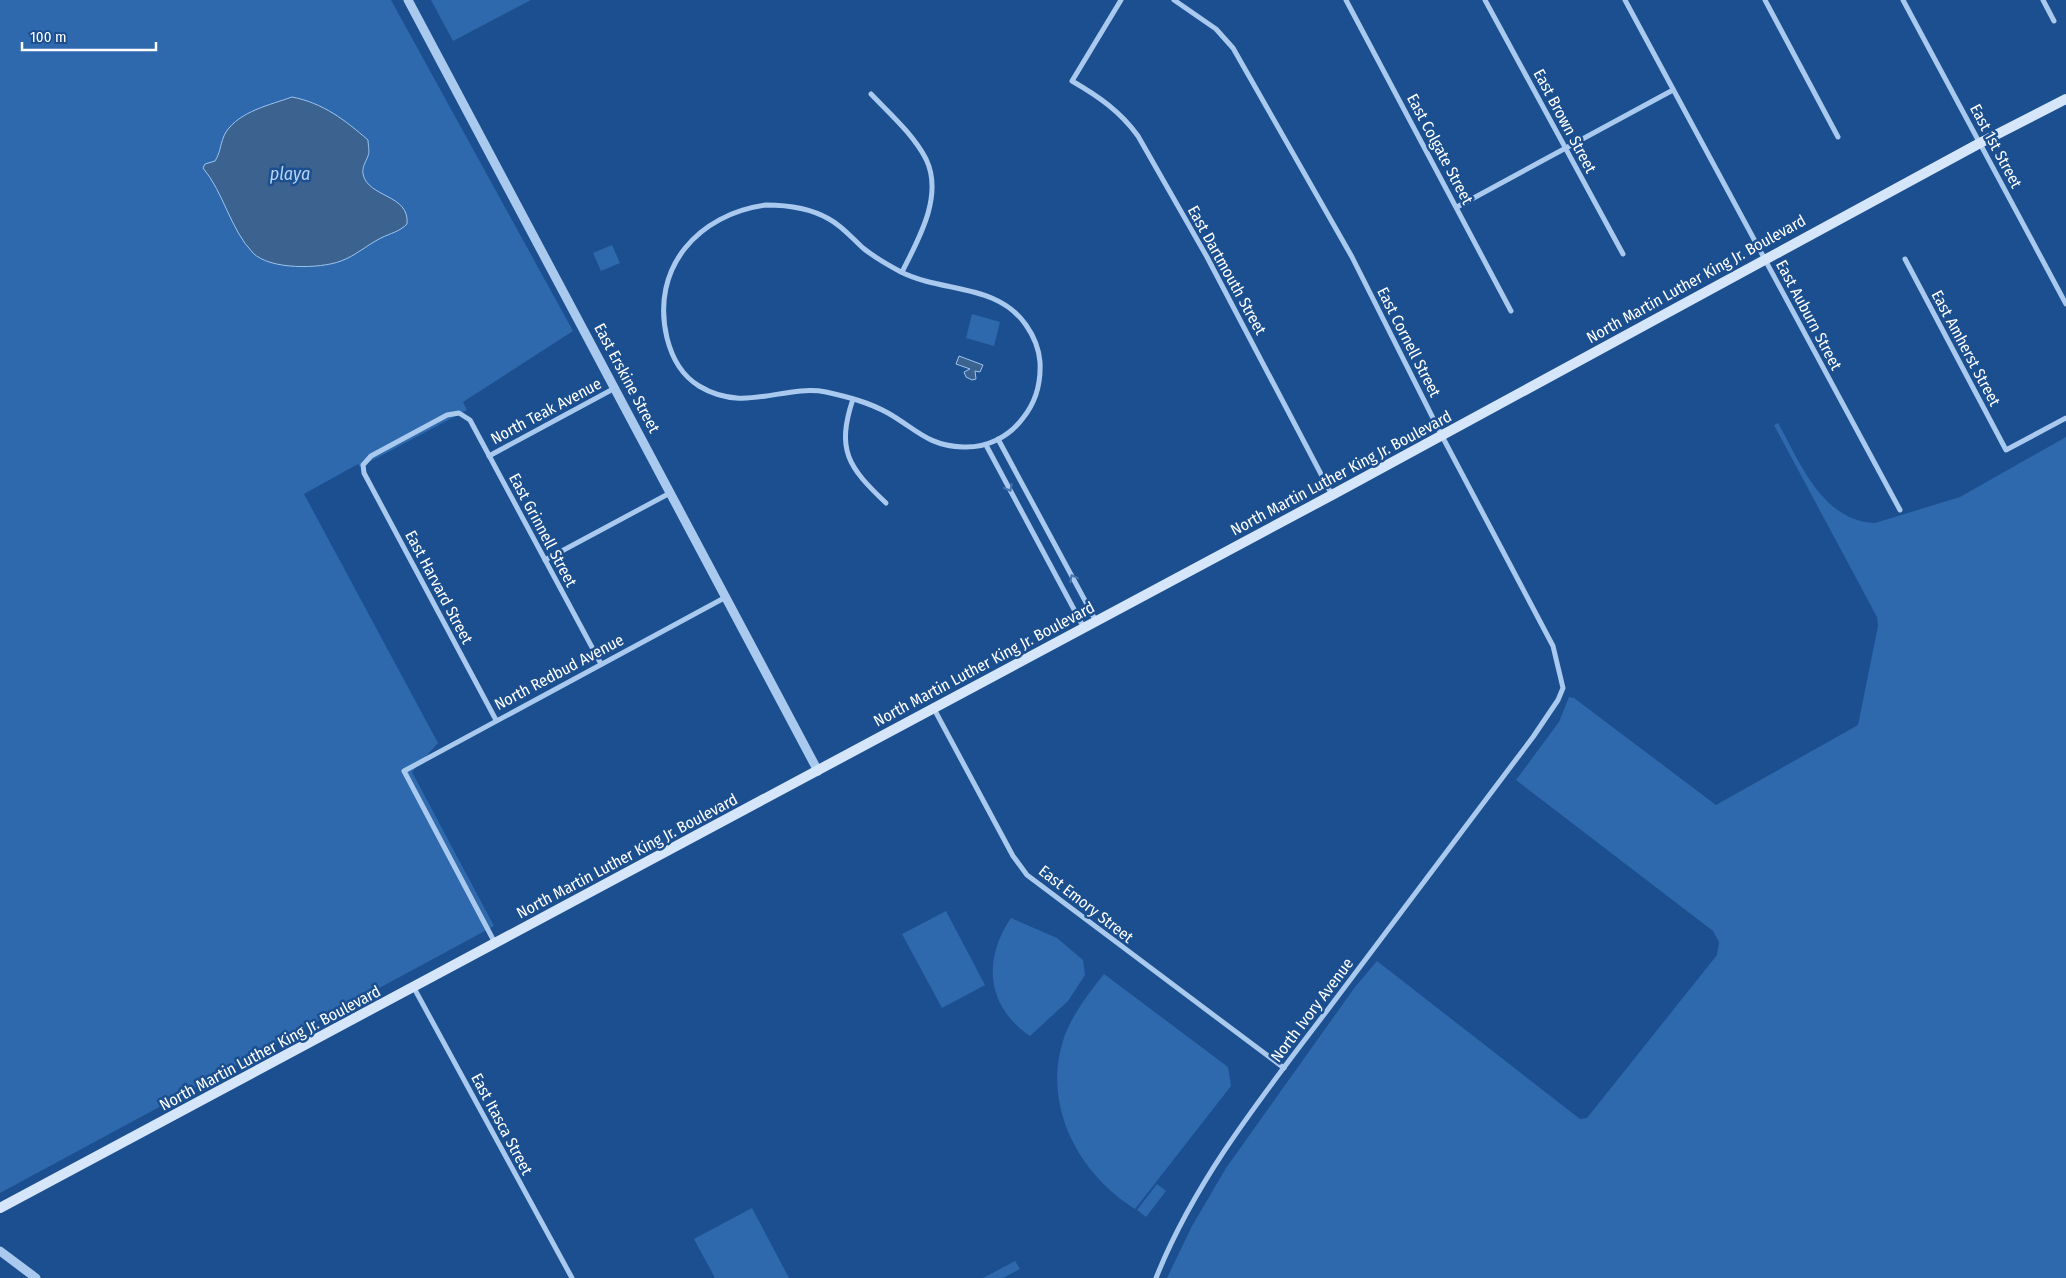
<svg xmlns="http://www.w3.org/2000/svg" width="2066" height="1278" font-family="'Fira Sans Condensed',sans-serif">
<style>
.green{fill:#2e69ad}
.water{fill:#3c6290;stroke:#9cc4f0}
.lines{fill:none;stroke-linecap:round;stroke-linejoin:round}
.minor{stroke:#a9c9ee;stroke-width:5}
.tertiary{stroke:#a9c9ee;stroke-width:9}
.secondary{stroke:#d6e6fa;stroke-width:10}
.oneway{stroke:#4674ac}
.labels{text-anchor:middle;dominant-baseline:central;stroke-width:5;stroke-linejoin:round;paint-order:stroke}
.street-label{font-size:16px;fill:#fff;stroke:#1b4f8f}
.water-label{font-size:18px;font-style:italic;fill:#b5d3f5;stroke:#1b4f8f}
</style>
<rect width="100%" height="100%" fill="#1b4f8f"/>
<g class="green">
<polygon points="0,0 391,0 573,331 463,402 467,410 360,467 358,464 304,494 438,743 412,772 494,926 0,1193"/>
<polygon points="431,0 531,0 453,41"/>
<polygon points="612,245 620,263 601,271 593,253"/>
<polygon points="972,314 1000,322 994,346 966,338"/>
<path d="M1778 423C1800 462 1822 521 1875 523L1960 497 2066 437V1278H1167L1192 1226 1226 1168 1355 987 1377 961 1580 1119 1587 1118 1717 955 1719 942 1713 931 1516 780 1559 722 1569 697 1574 698 1716 805 1858 725 1878 626 1877 617 1774 425Z"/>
<polygon points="946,911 985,985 942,1008 902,934"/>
<path d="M1011 918 1057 938 1083 960 1085 975 1068 1001 1030 1036C987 1007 982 960 1011 918Z"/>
<path d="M1104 974 1228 1067 1231 1086 1135 1209C1078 1174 1040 1103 1065 1035 1074 1012 1089 993 1104 974Z"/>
<polygon points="1157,1184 1166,1191 1146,1217 1137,1210"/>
<polygon points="752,1208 789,1278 715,1278 694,1239"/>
<polygon points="1015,1261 1020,1269 1003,1278 983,1278"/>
</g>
<g class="water">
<path d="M292 97C323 103 345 120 368 140 368 145 370 152 368 156 366 162 362 166 363 174 368 198 410 194 407 224 399 232 391 233 381 238 367 245 355 256 341 261 320 269 270 270 253 253 230 229 224 193 203 168L205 164 215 161C221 152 220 142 226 132 240 111 270 105 292 97Z"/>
<polygon points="959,356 983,365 980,372 975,371 976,379 972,380 966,377 964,372 970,369 956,364"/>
</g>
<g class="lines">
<g class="minor">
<path d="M1121 0 1072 81C1098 96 1120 111 1138 136L1207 257 1332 495"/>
<polyline points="1346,0 1511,311"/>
<polyline points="1485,0 1623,254"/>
<polyline points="1625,0 1900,510"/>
<polyline points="1765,0 1838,137"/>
<polyline points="1903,0 2066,304"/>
<polyline points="2043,0 2054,21"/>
<path d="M871 94C890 114 913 134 926 159 944 196 918 240 902 272"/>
<path d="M766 205C788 205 810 208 829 219 842 226 852 238 863 248 874 257 888 265 901 272 943 293 997 283 1026 325 1033 335 1039 349 1040 362 1041 382 1036 402 1023 418 1009 437 987 448 963 447 928 446 916 429 888 413 868 402 848 397 826 392 783 384 745 414 699 386 681 375 672 358 667 338 650 267 699 214 766 205Z"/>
<polyline points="1457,207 1673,90"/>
<polyline points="1905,259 2006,450 2066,418"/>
<path d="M853 399C836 450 848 467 886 503"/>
<polyline points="998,439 1096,621"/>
<polyline points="986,445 1084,628"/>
<polyline points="489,456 615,388"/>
<polyline points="545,560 670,493"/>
<polyline points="933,707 1013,856 1027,875 1284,1068"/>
<polyline points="496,720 364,473 363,465 371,456 447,415 459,413 470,420 601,664"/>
<polyline points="495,943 404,771 726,597"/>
<polyline points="414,988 572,1278"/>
<path d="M1156 1278C1196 1178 1264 1094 1329 1008 1397 918 1465 827 1533 737L1558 700 1563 688 1553 646 1442 436 1352 257 1233 48 1216 29 1174 0"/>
</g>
<g class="tertiary">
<polyline points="408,0 818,771"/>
<polyline points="0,1251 36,1278"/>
</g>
<polyline class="secondary" points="0,1208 1332,495 1980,143 2066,99"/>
</g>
<defs><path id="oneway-chevron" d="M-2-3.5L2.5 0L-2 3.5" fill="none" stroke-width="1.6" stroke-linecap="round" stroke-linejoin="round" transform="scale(1.25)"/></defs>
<g class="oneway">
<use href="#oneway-chevron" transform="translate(1009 488) rotate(62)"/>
<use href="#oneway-chevron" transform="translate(1073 578) rotate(-118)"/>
</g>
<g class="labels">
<g class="street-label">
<text transform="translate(1565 121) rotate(62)">East Brown Street</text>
<text transform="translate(1996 146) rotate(62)">East 1st Street</text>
<text transform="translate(1440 149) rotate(62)">East Colgate Street</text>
<text transform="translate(1227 270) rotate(61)">East Dartmouth Street</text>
<text transform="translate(1696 279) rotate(-29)">North Martin Luther King Jr. Boulevard</text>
<text transform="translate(1809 315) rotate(62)">East Auburn Street</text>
<text transform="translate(1409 342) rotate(63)">East Cornell Street</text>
<text transform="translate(1966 348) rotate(62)">East Amherst Street</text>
<text transform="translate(627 378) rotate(62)">East Erskine Street</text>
<text transform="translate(546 411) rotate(-28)">North Teak Avenue</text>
<text transform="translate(1341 473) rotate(-28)">North Martin Luther King Jr. Boulevard</text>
<text transform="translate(543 530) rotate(62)">East Grinnell Street</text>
<text transform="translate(439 587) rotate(62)">East Harvard Street</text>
<text transform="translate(984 664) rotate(-28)">North Martin Luther King Jr. Boulevard</text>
<text transform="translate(559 672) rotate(-28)">North Redbud Avenue</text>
<text transform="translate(627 856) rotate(-28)">North Martin Luther King Jr. Boulevard</text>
<text transform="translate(1086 904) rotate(38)">East Emory Street</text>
<text transform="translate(1312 1010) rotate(-53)">North Ivory Avenue</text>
<text transform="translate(270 1048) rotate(-28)">North Martin Luther King Jr. Boulevard</text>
<text transform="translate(502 1124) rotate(62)">East Itasca Street</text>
</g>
<g class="water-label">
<text x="290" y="174">playa</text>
</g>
</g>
<path d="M22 42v8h134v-8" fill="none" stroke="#ffffff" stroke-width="2.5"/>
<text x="30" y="42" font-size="15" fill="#ffffff" stroke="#1b4f8f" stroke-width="4" paint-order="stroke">100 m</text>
</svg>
